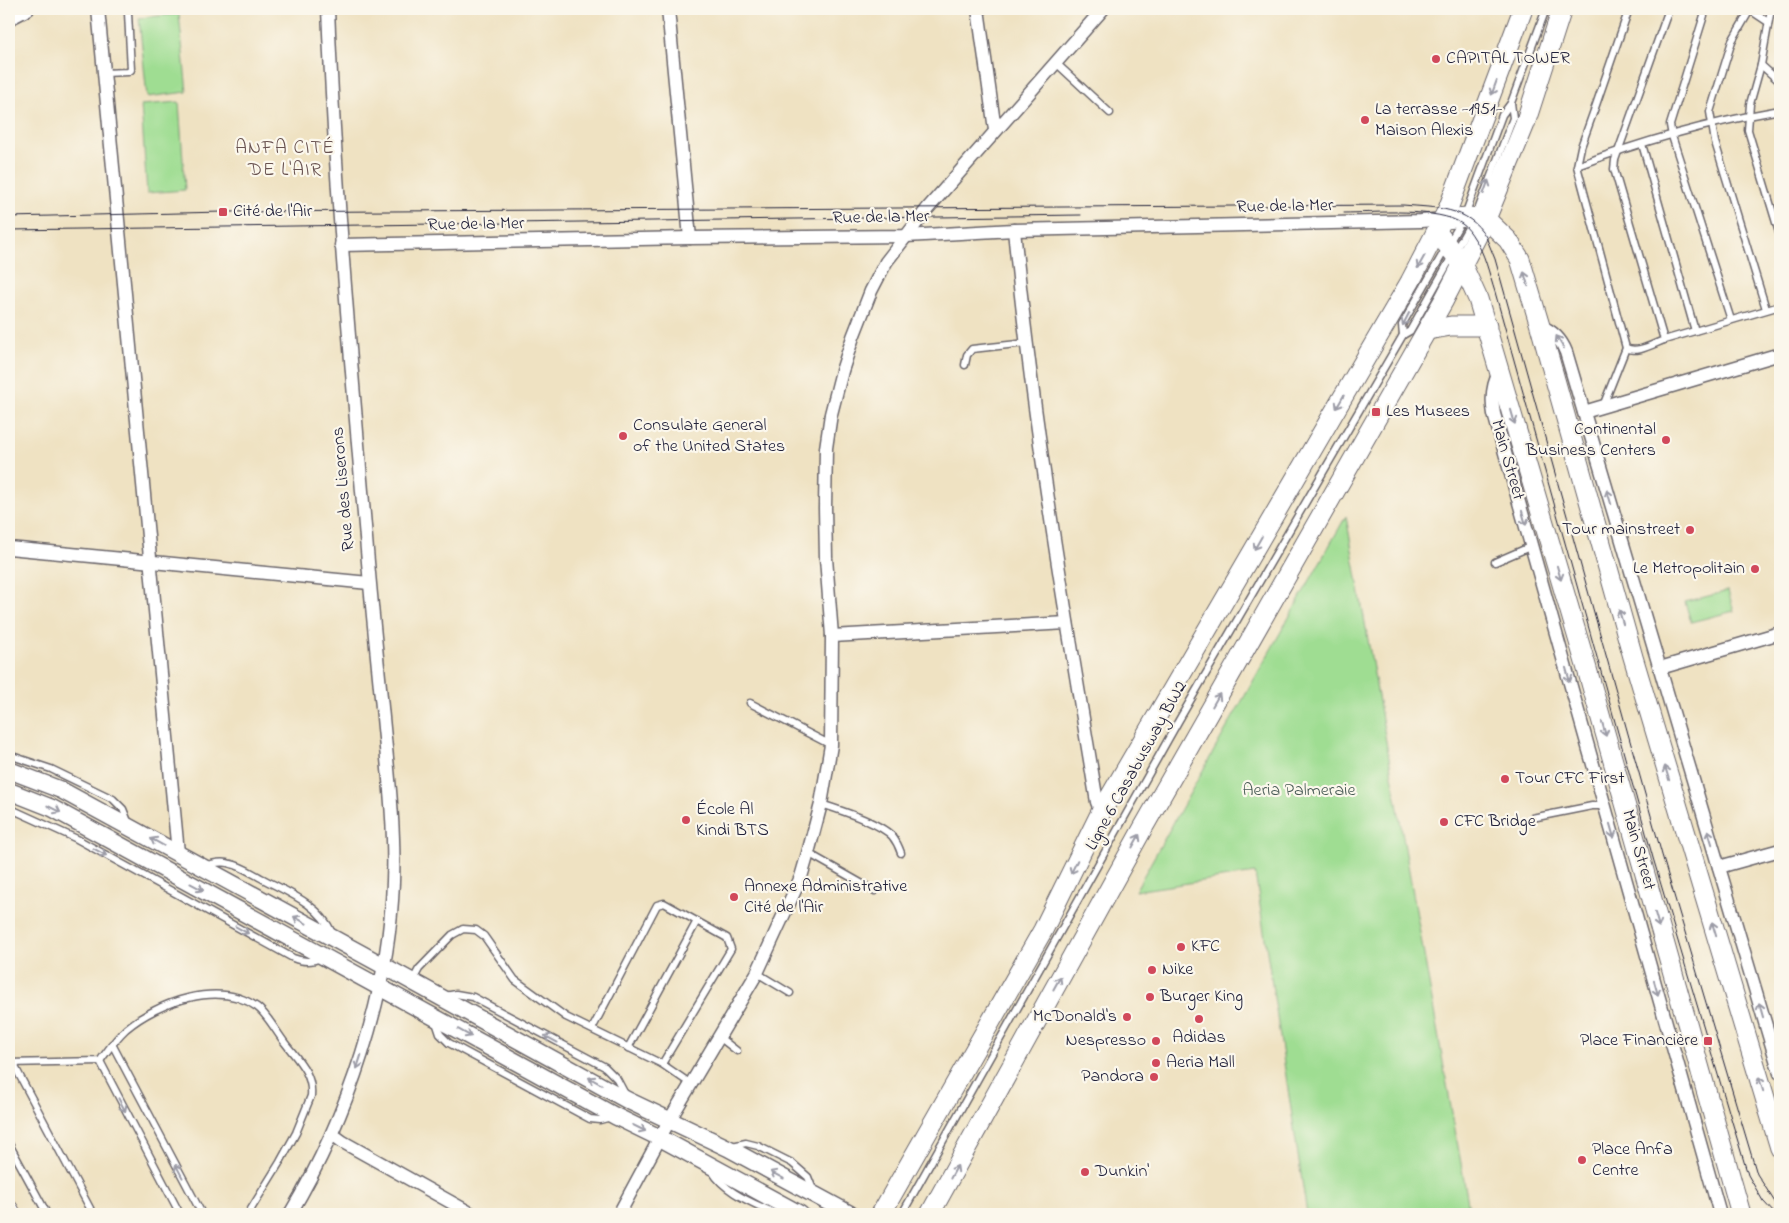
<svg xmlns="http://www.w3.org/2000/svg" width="1789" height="1223" font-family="'Indie Flower',sans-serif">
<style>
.green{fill:#9fdd92;stroke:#608066}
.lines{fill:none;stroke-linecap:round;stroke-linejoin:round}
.service-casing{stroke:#6a656a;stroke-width:9}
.minor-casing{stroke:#6a656a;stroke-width:15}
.tertiary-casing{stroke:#6a656a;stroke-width:19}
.secondary-casing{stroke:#6a656a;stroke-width:21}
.service{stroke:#fff;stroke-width:6}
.minor{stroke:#fff;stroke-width:12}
.tertiary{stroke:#fff;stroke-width:16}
.secondary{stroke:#fff;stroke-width:19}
.tram{stroke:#22223b;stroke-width:1}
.oneway{stroke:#9c9ca7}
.poi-dot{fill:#d1495b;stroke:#fbf7ec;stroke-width:2}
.labels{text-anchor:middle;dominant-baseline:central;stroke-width:4.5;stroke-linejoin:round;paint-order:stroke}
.poi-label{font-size:18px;fill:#22223b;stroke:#fbf7ec;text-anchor:start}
.street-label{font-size:18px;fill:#22223b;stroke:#fbf7ec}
.park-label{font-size:18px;fill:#485a55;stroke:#fbf7ec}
.neighbourhood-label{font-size:19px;letter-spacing:1px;fill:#695351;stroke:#fbf7ec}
</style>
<rect width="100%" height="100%" fill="#fbf7ec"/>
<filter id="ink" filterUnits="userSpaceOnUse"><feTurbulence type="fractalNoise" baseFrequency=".02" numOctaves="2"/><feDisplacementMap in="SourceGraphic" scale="10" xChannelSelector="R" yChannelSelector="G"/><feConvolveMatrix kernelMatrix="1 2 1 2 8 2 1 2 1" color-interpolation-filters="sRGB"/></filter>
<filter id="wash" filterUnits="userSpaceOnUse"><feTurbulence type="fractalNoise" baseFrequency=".0096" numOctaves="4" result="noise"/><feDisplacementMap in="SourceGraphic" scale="20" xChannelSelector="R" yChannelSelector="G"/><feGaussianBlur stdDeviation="1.12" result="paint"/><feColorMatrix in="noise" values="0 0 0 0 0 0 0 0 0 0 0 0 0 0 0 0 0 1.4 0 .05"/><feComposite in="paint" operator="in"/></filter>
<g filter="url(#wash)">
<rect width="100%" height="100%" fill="#efe2c2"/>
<g class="green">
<polygon points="179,14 187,92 147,97 139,18"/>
<polygon points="179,102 185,190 147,193 141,105"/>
<polygon points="1346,516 1470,1214 1307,1214 1255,873 1135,891"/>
<polygon points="1728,591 1734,611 1691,622 1685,602"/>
</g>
</g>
<g filter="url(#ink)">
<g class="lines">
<defs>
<g id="service">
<path d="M1629 9 1596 105 1581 147 1577 166 1626 348C1637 354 1653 344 1664 340L1614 169 1615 160 1669 9"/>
<polyline points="1706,9 1670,125 1672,136 1731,320"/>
<polyline points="1771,9 1761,65 1750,104 1748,130 1780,236"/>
<polyline points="1055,62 1110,113"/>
<polyline points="1761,65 1780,82"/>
<polyline points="104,73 128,72 131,70 128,13"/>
<polyline points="1642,144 1695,331"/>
<path d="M1577 166C1642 141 1712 122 1780 110"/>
<polyline points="1766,309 1715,142 1710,112 1732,41 1750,10 1768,22"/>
<polyline points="1403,335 1402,325 1465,215 1502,115 1511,103 1546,9"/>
<polyline points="1664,340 1780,306"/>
<polyline points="965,365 967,355 972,349 1026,343"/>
<polyline points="1603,406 1626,348"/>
<polyline points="1495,562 1532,546"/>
<polyline points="750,703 831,745"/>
<polyline points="9,755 51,769 113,799 123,809 129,824"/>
<path d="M821 804C840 810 878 822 892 836 896 841 899 847 901 853"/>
<path d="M9 808 77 839 293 958C303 962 312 963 321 957"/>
<polyline points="1532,818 1592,806 1605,806"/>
<polyline points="808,853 875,891"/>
<path d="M205 866C213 863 222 861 231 864 242 866 253 874 263 879 289 893 319 904 332 933"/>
<polyline points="757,973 790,993"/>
<polyline points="413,980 419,969 452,935 463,929 476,930 484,936 515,980 566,1017 662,1064"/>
<polyline points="445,996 456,994 473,997 605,1067 617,1079 626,1096"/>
<polyline points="436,1022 440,1034 449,1043 590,1119 600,1120 611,1117"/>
<polyline points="592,1029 657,905 664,903 727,938 731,949 662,1064 691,1084"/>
<polyline points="719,1037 737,1051"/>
<polyline points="112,1044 202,1214"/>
<polyline points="628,1048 697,921"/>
<polyline points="100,1061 180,1214"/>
<path d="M9 1063 100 1061C108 1050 116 1038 126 1029 158 1002 219 980 257 1007 267 1014 277 1033 285 1043 298 1060 313 1074 311 1096L296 1133 280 1162 248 1214"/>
<polyline points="13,1063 93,1214"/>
<polyline points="9,1144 47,1214"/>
<polyline points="732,1146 746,1143 758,1146 792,1163 808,1177 814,1192"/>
<path d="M712 1171C725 1193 754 1203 776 1214"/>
<polyline points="902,1214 1179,720 1403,335 1410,331 1478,210 1513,118 1511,103"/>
</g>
<g id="minor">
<polyline points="98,9 178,853"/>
<polyline points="668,9 690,238"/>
<polyline points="978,9 995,130"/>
<polyline points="9,19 28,9"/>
<path d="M1014 230C1033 422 1065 612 1097 802L1101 812"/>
<polyline points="341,245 690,238 906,236 1014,230 1421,221 1444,219"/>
<path d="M1540 326C1553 331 1561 339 1566 352L1780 1073"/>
<path d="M1500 371C1492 385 1491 398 1494 414L1720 1214"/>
<polyline points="1584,412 1780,354"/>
<polyline points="9,548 369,583"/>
<polyline points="832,636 1067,623"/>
<polyline points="1660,668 1780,633"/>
<polyline points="1719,867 1780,850"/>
<polyline points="332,1134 343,1142 472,1214"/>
<path d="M290 1214C348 1117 389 995 393 882 395 830 389 779 384 728 378 665 371 601 366 538 351 361 335 185 328 9"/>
<polyline points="619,1214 669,1121 757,973 801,877 808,853 821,804 831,745 832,636 826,558 825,508 826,448 831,414 842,371 853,337 871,291 886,262 928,208 1103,9"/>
</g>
<g id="tertiary">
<polyline points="9,770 61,790 384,966 627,1100 728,1148 850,1214"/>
<polyline points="9,791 52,808 615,1116 660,1138 800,1214"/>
</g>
<g id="secondary">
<polyline points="1444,219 1468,217 1486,219 1508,240 1520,259 1540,326 1633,657 1780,1148"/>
<polyline points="1437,232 1462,264 1478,299 1587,669 1741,1214"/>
<polyline points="1428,330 1451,326 1487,326"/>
<polyline points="9,1210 11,1214"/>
<polyline points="881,1214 1043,930 1101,812 1410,282 1448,209 1523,9"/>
<polyline points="930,1214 1143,828 1444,300 1486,219 1514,151 1525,124 1562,9"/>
</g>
</defs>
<use href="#service" class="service-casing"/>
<use href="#minor" class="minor-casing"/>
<use href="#tertiary" class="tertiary-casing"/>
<use href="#secondary" class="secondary-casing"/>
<use href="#service" class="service"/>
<use href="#minor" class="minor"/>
<use href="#tertiary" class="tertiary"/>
<use href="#secondary" class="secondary"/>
<g class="tram">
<path d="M1344 213C1372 213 1440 207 1462 224 1467 227 1471 233 1474 238 1485 253 1489 274 1495 292L1653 858 1748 1175 1763 1201 1775 1214"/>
<path d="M9 217 223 212 1403 205C1435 208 1468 206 1486 237 1489 244 1492 252 1495 259L1662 855 1757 1174 1780 1210"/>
<polyline points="9,230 1081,215"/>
</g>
</g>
<defs><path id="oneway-shaft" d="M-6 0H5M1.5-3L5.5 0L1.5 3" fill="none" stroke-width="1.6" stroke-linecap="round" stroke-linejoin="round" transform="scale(1.25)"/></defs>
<g class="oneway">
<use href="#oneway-shaft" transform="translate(1494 88) rotate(110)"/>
<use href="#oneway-shaft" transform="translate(1486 187) rotate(-70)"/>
<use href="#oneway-shaft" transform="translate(1421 262) rotate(119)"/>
<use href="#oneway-shaft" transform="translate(1526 279) rotate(-107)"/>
<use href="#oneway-shaft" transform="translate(1406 319) rotate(117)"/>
<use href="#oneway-shaft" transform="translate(1560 342) rotate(-121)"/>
<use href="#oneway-shaft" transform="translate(1340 402) rotate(120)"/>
<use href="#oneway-shaft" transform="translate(1513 417) rotate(74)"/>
<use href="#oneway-shaft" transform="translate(1609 497) rotate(-107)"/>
<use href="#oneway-shaft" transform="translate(1524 518) rotate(74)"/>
<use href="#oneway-shaft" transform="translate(1258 543) rotate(120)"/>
<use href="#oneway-shaft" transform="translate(1559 573) rotate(74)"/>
<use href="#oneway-shaft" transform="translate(1621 617) rotate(-106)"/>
<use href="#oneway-shaft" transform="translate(1568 675) rotate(74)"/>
<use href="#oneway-shaft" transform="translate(1216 700) rotate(-60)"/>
<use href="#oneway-shaft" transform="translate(1604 729) rotate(74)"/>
<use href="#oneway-shaft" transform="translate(1667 773) rotate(-107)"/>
<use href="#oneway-shaft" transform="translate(54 809) rotate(27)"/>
<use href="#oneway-shaft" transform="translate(1612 831) rotate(74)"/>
<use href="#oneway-shaft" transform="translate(1710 837) rotate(-107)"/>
<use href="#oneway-shaft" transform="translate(1136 841) rotate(-61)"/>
<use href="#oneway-shaft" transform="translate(157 842) rotate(-151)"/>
<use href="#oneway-shaft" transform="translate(100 852) rotate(29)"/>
<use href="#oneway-shaft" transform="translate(1074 867) rotate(116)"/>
<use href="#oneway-shaft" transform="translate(197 887) rotate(28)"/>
<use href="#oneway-shaft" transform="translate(300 920) rotate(-151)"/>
<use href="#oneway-shaft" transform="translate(1657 920) rotate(74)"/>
<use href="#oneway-shaft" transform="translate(1714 929) rotate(-107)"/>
<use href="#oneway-shaft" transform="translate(242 930) rotate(29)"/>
<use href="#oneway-shaft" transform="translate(1057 983) rotate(-61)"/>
<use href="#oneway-shaft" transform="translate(1656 988) rotate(74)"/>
<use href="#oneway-shaft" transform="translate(1761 1010) rotate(-106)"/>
<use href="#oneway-shaft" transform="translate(465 1033) rotate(29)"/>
<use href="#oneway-shaft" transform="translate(551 1039) rotate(-152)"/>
<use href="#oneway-shaft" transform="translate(359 1062) rotate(108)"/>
<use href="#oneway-shaft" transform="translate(595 1081) rotate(-151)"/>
<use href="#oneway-shaft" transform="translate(1761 1084) rotate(-107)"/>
<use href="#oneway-shaft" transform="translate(122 1105) rotate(62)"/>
<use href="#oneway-shaft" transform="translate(639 1128) rotate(26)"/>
<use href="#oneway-shaft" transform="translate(179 1171) rotate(-118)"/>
<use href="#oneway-shaft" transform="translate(954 1172) rotate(-61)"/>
<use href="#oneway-shaft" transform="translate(777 1175) rotate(-152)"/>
</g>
</g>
<g class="poi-dot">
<circle cx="1436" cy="59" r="5"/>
<circle cx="1365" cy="120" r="5"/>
<rect x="218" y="207" width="10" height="10" rx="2.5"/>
<rect x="1371" y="407" width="10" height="10" rx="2.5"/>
<circle cx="623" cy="436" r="5"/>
<circle cx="1666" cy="440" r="5"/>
<circle cx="1690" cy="530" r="5"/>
<circle cx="1755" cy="569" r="5"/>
<circle cx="1505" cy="779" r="5"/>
<circle cx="686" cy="820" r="5"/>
<circle cx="1444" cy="822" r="5"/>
<circle cx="734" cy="897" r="5"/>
<circle cx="1181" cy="947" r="5"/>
<circle cx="1152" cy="970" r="5"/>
<circle cx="1150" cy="997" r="5"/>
<circle cx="1127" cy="1017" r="5"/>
<circle cx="1199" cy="1019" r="5"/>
<circle cx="1156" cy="1041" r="5"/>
<rect x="1703" y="1036" width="10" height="10" rx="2.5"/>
<circle cx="1156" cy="1063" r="5"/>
<circle cx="1154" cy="1077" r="5"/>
<circle cx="1582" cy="1160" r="5"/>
<circle cx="1085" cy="1172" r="5"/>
</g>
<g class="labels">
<g class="poi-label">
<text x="1446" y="59">CAPITAL TOWER</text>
<text x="1375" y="110">La terrasse -1951-<tspan x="1375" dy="21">Maison Alexis</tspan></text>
<text x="233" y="212">Cité de l'Air</text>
<text x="1386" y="412">Les Musees</text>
<text x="633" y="426">Consulate General<tspan x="633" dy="21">of the United States</tspan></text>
<text x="1656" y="430" text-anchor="end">Continental<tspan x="1656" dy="21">Business Centers</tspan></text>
<text x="1680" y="530" text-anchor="end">Tour mainstreet</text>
<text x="1745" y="569" text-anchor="end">Le Metropolitain</text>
<text x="1515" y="779">Tour CFC First</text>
<text x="696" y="810">École Al<tspan x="696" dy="21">Kindi BTS</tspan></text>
<text x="1454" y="822">CFC Bridge</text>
<text x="744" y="887">Annexe Administrative<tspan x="744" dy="21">Cité de l'Air</tspan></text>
<text x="1191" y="947">KFC</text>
<text x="1162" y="970">Nike</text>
<text x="1160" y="997">Burger King</text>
<text x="1117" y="1017" text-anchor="end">McDonald's</text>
<text x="1199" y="1038" text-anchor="middle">Adidas</text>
<text x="1146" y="1041" text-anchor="end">Nespresso</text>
<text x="1698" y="1041" text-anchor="end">Place Financière</text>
<text x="1166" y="1063">Aeria Mall</text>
<text x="1144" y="1077" text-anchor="end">Pandora</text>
<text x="1592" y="1150">Place Anfa<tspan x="1592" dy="21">Centre</tspan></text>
<text x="1095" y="1172">Dunkin'</text>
</g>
<g class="street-label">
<text transform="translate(1285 207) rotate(-1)">Rue de la Mer</text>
<text transform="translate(881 218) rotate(-1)">Rue de la Mer</text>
<text transform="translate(476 225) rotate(-1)">Rue de la Mer</text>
<text transform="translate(1507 460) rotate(74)">Main Street</text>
<text transform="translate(344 489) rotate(-95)">Rue des Liserons</text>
<text transform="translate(1137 766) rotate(-61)">Ligne 6 Casabusway BW2</text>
<text transform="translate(1638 850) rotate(74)">Main Street</text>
</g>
<g class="park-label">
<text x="1299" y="791">Aeria Palmeraie</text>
</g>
<g class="neighbourhood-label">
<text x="285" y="148">ANFA CITÉ<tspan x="285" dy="22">DE L'AIR</tspan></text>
</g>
</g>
<rect width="1789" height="1223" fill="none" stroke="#fbf7ec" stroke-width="30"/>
</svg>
